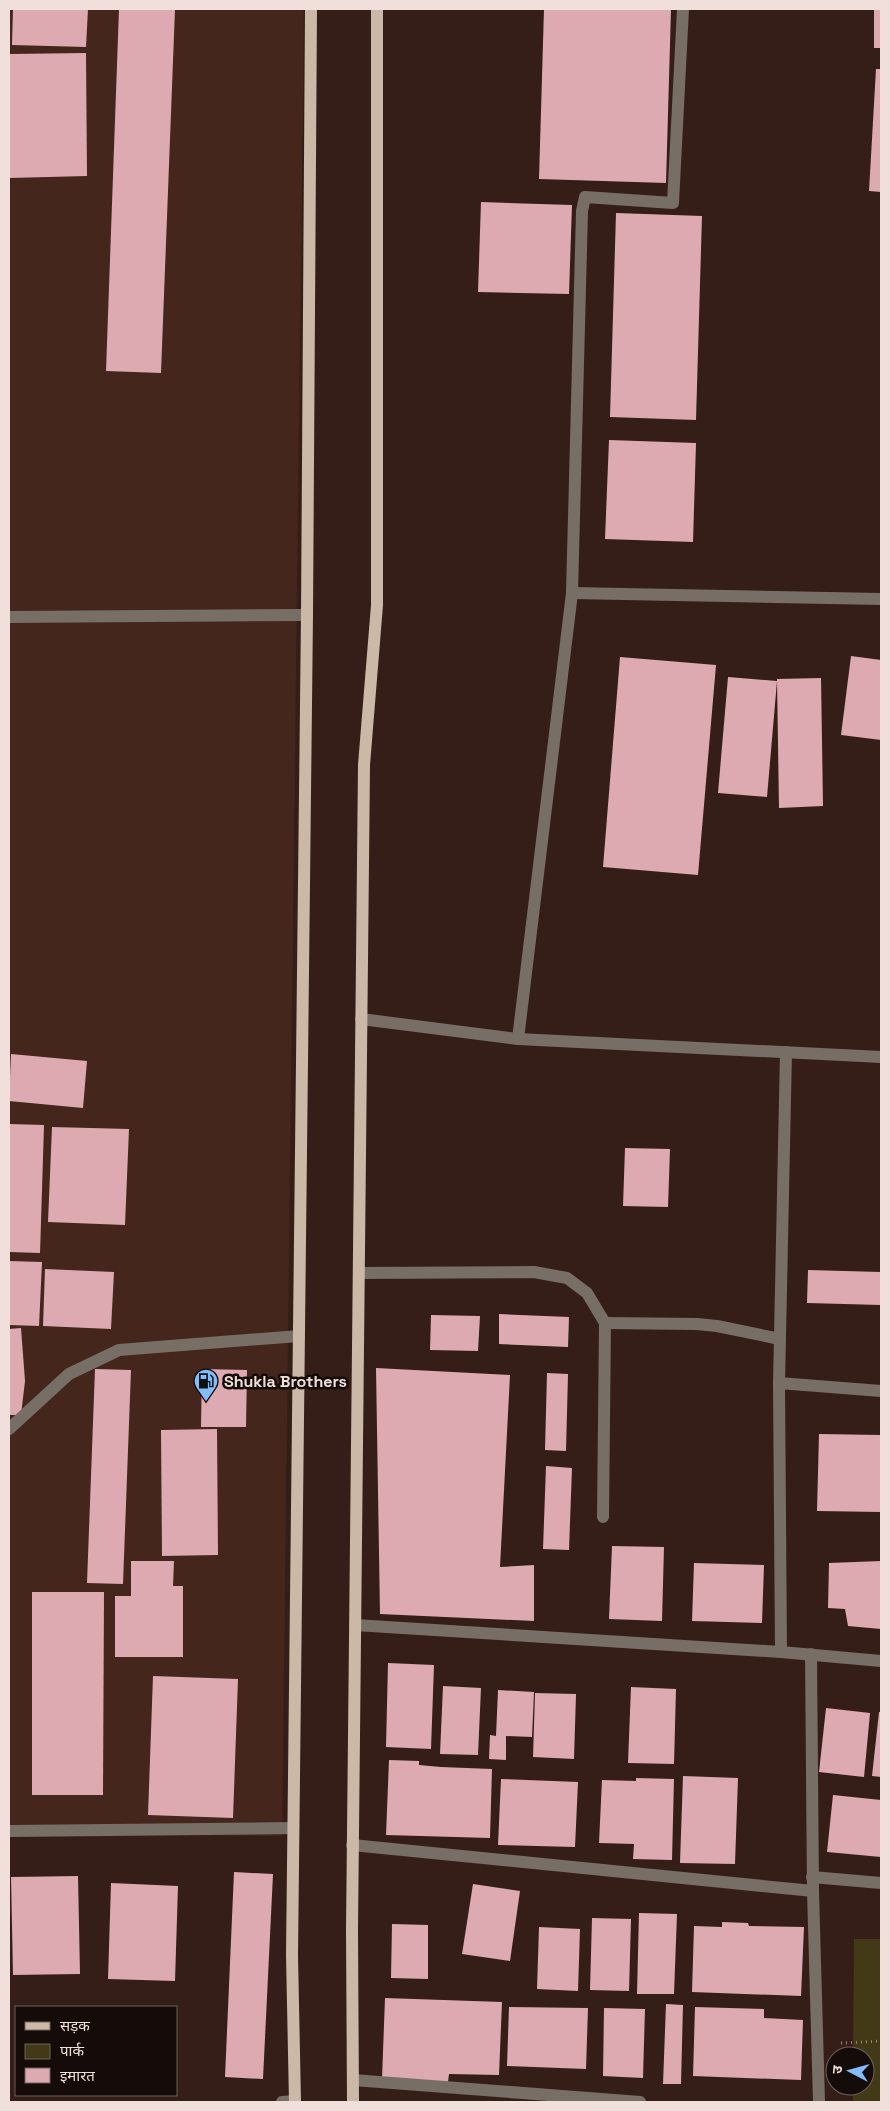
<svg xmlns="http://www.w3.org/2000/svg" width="890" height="2111" font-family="'Space Grotesk','Noto Sans Devanagari',sans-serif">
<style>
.built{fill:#44261d}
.green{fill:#423a17}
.building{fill:#ddaab2}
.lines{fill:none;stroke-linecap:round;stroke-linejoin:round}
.path{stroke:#98847e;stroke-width:3;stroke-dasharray:1 4;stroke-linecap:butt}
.minor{stroke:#776e65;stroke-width:12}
.major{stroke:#cbb8a6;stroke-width:12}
.labels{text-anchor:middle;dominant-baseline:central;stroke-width:5;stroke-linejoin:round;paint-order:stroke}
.poi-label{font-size:16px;font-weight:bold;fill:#f0dfda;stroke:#150b08;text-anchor:start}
</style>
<rect width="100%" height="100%" fill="#351e17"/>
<polygon class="built" points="9,9 304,9 282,1836 9,1833"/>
<polygon class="green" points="854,1939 881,1939 881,2102 853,2102 853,2086 865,2086 865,2056 853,2056"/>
<g class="building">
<polygon points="13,9 88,9 86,47 12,45"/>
<polygon points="119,9 175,9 161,373 106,371"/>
<polygon points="544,9 671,9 666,183 539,179"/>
<rect x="874" y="9" width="7" height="39"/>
<polygon points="86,53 87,176 9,178 9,54"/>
<polygon points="876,69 881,69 881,192 869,191"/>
<polygon points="481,202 572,205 569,294 478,292"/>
<polygon points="616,213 702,216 696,420 610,417"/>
<polygon points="609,440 696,443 693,542 605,539"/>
<polygon points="851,656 881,660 881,740 841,735"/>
<polygon points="620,657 716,665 698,875 603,867"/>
<polygon points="728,677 777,681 767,797 718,793"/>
<polygon points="821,678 823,806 779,808 777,679"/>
<polygon points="11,1054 87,1061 83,1108 9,1101"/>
<polygon points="9,1124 44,1125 40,1253 9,1252"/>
<polygon points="52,1127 129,1129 125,1225 48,1222"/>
<polygon points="625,1148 670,1149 668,1207 623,1206"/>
<polygon points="9,1261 42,1262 39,1326 9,1325"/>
<polygon points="45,1269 114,1272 111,1329 43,1326"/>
<polygon points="808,1270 881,1272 881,1305 807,1303"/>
<polygon points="499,1314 569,1317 568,1347 499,1344"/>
<polygon points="431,1315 480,1316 478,1351 430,1350"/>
<polygon points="21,1328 25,1381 21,1415 9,1415 9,1329"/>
<polygon points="376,1368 510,1375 500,1567 534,1565 534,1621 380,1614"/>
<polygon points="95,1369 131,1370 123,1584 87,1583"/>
<polygon points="202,1369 247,1370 246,1427 201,1427"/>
<polygon points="547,1373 568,1374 566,1451 545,1450"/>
<polygon points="217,1429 218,1555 162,1556 161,1430"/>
<polygon points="819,1434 881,1435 881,1512 817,1511"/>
<polygon points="546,1466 572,1468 569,1550 543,1549"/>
<polygon points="612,1546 664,1547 662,1621 609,1619"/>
<polygon points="131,1561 174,1561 173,1586 183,1586 183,1657 115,1657 115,1596 131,1596"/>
<polygon points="881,1561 881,1629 848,1626 845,1609 828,1608 829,1563"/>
<polygon points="694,1563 764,1565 762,1623 692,1621"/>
<polygon points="32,1592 104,1592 103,1795 32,1795"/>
<polygon points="388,1663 434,1665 431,1749 386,1747"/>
<polygon points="153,1676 238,1679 233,1818 148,1815"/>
<polygon points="443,1686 481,1688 478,1755 440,1754"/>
<polygon points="631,1687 676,1689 674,1764 628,1763"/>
<polygon points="498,1690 534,1692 532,1737 506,1736 506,1760 489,1759 490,1735 496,1736"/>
<polygon points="535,1693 576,1694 574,1759 533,1757"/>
<polygon points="826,1708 870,1713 864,1777 819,1772"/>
<polygon points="879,1712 881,1712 881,1777 872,1776"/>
<polygon points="389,1760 419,1761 419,1765 441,1767 492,1769 490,1838 386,1835"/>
<polygon points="683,1776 738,1778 735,1864 680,1863"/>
<polygon points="636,1778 674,1779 672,1860 633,1859 634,1844 599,1843 602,1780 636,1781"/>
<polygon points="501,1779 578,1782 575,1847 498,1845"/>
<polygon points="833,1795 881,1800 881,1857 827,1852"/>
<polygon points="234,1872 273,1874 263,2079 225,2077"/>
<polygon points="78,1876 80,1974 13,1975 11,1877"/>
<polygon points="111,1883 178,1886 175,1981 108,1979"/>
<polygon points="473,1884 520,1891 510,1961 462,1954"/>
<polygon points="639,1913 677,1914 674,1994 637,1994"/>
<polygon points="592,1918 631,1919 629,1991 590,1990"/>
<polygon points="722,1922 748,1923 749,1926 804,1927 801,1996 692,1992 694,1926 722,1927"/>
<polygon points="392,1924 428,1925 428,1979 391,1978"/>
<polygon points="539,1927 580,1929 578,1991 537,1989"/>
<polygon points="385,1998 502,2002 499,2075 449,2074 448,2082 382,2079"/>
<polygon points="666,2004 683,2005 681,2084 663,2084"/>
<polygon points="509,2007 588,2008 586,2069 507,2066"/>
<polygon points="695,2007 764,2009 764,2018 803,2020 801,2080 693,2076"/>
<polygon points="604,2008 645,2009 643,2078 603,2076"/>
</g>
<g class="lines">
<polyline class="path" points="841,2043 881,2041"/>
<g class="minor">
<polyline points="572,593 881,599"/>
<polyline points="9,617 307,615"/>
<polyline points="361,1019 518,1039 881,1057"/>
<polyline points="518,1039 572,593 582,211 585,197 673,203 683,9"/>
<polyline points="359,1273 534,1272 567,1278 587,1293 605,1323 603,1517"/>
<polyline points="605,1323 697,1324 717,1326 780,1339"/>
<polyline points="779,1383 881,1391"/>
<polyline points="9,1429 69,1374 119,1350 299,1336"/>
<polyline points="355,1625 781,1652 881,1661"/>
<polyline points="781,1652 779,1383 786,1052"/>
<polyline points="811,1654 813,1891 819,2102"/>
<polyline points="9,1831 293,1828"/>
<polyline points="352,1845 813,1891"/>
<polyline points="812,1877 881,1883"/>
<polyline points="353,2080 640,2102"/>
<polyline points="282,2102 295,2101"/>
</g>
<g class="major">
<polyline points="295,2102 292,1955 307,615 311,9"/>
<polyline points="353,2102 352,1930 364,765 377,605 377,9"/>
</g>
</g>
<defs>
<symbol id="fuel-pin" viewBox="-11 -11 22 30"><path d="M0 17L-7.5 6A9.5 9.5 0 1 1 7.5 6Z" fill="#82bcfa" stroke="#150b08"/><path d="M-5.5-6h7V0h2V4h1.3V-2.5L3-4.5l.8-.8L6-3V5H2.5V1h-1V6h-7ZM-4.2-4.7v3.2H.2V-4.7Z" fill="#111"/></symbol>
</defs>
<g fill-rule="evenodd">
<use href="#fuel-pin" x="192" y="1367" width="28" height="38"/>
</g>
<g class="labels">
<g class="poi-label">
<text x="224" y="1381">Shukla Brothers</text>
</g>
</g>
<rect width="890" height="2111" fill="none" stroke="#f0dfda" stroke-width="20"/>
<rect x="15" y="2006" width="162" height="90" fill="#150b08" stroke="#6d605c"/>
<rect x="25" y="2022" width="25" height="8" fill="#cbb8a6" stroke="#6d605c"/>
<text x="60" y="2031" font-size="15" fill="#f0dfda">सड़क</text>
<rect x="25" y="2044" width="25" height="15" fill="#423a17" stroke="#6d605c"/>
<text x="60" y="2056" font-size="15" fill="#f0dfda">पार्क</text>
<rect x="25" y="2068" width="25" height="15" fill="#ddaab2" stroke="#6d605c"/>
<text x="60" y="2081" font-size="15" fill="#f0dfda">इमारत</text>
<g transform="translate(850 2071) rotate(276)"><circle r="24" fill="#150b08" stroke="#6d605c"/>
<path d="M0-4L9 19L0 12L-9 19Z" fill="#82bcfa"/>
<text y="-8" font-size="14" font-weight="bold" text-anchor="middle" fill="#f0dfda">उ</text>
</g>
</svg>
